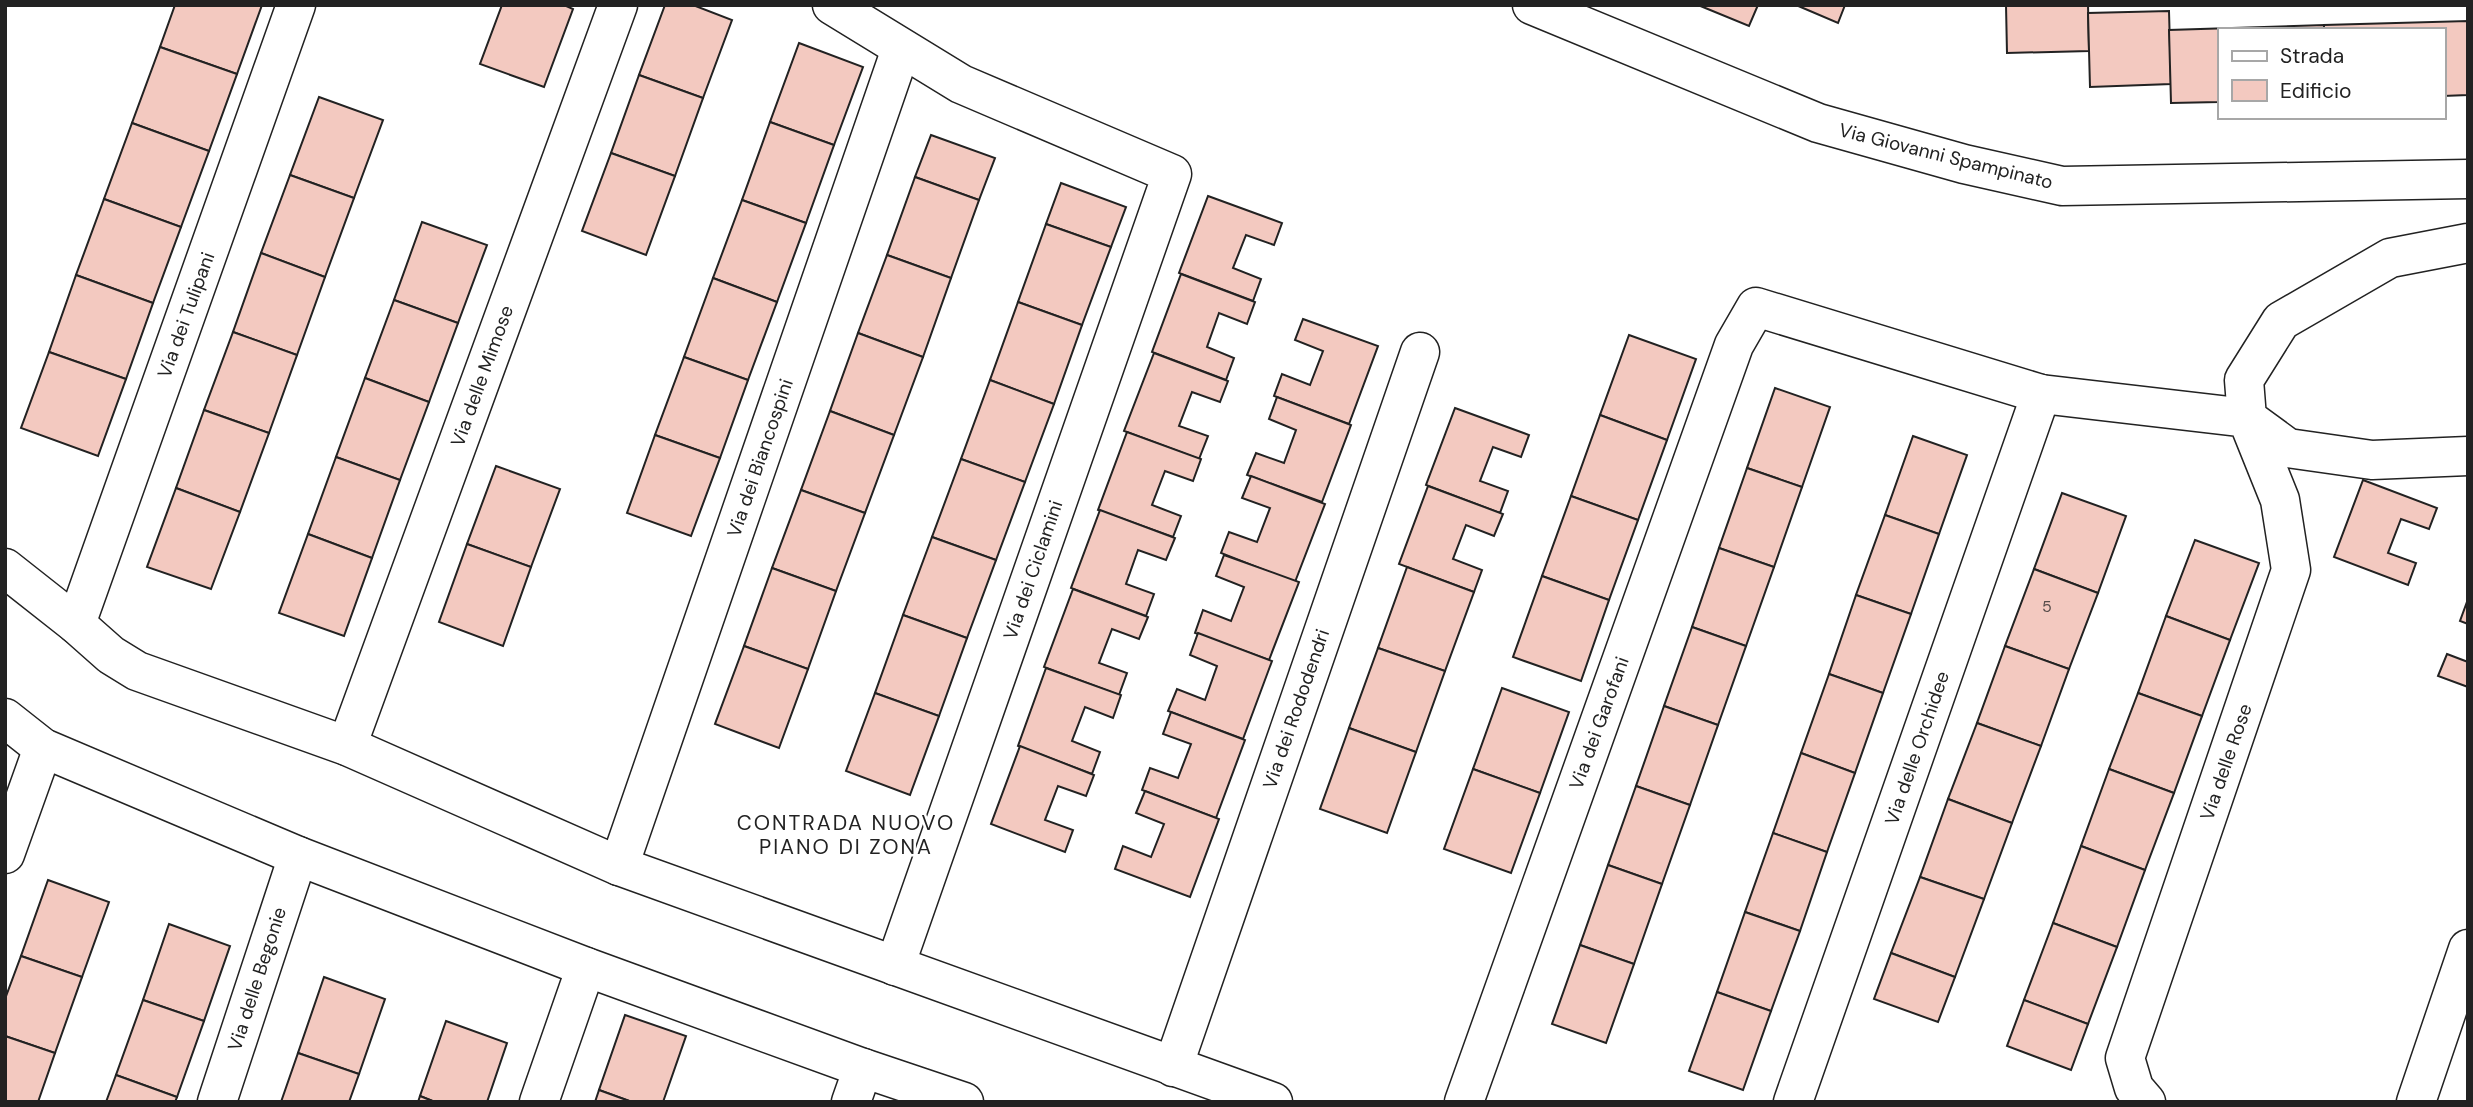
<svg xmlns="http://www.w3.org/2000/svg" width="2473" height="1107" font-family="'DM Sans',sans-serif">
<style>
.building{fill:#f3c9c0;stroke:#222;stroke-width:2}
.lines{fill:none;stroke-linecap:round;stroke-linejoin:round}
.minor-casing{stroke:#222;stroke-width:41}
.minor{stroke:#fff;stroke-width:38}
.labels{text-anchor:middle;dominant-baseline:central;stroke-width:5;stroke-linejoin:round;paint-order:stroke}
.number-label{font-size:16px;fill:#564c4a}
.street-label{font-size:19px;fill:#222;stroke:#fff}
.neighbourhood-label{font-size:21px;letter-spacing:2px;fill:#222;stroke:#fff}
</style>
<rect width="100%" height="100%" fill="#fff"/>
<g class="building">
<polygon points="175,5 262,5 237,74 160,47"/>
<polygon points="502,5 564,5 573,9 544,87 480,64"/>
<polygon points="665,5 693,5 732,20 703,98 639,75"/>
<polygon points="1698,5 1758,5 1749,26"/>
<polygon points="1796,5 1845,5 1838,23"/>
<polygon points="2006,5 2088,5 2089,51 2007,53"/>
<polygon points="2169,11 2171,84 2090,87 2088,13"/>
<polygon points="2468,21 2468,95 2443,96 2443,30 2324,30 2324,25"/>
<polygon points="2324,25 2324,30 2219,30 2219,102 2171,103 2169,30"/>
<polygon points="799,43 863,67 834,145 770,122"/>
<polygon points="160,47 237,74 209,151 132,123"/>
<polygon points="639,75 703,98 675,176 611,153"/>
<polygon points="319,97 383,120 354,198 290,175"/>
<polygon points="770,122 834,145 806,223 742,200"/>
<polygon points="132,123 209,151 181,227 104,199"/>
<polygon points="931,135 995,158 979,200 915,177"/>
<polygon points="611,153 675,176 646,255 582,231"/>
<polygon points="290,175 354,198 325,277 261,253"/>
<polygon points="915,177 979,200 951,278 887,255"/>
<polygon points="1061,183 1126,207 1111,247 1046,224"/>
<polygon points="1208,196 1282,223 1274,245 1246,235 1233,268 1261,279 1253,301 1179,273"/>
<polygon points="104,199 181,227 153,303 76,275"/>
<polygon points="742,200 806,223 777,302 713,278"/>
<polygon points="422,222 487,245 458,323 394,300"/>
<polygon points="1046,224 1111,247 1082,325 1018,302"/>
<polygon points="261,253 325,277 297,355 233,332"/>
<polygon points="887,255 951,278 923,357 858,333"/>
<polygon points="1181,274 1255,302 1247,324 1219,313 1207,347 1234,358 1226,380 1152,352"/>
<polygon points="76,275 153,303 126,379 49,352"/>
<polygon points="713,278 777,302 748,380 684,357"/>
<polygon points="394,300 458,323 429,402 365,378"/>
<polygon points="1018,302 1082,325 1054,404 990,380"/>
<polygon points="1303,319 1378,346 1349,424 1274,396 1282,374 1310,385 1323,351 1295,340"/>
<polygon points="233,332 297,355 269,433 204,410"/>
<polygon points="858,333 923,357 894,435 830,411"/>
<polygon points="1629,335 1696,359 1667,440 1600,415"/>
<polygon points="49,352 126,379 98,456 21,428"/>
<polygon points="1154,353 1228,381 1220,402 1192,392 1179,426 1208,436 1199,459 1124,431"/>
<polygon points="684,357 748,380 720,458 655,435"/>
<polygon points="365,378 429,402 400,480 336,457"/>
<polygon points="990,380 1054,404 1025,482 961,459"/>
<polygon points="1775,388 1830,407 1802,487 1747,468"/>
<polygon points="1277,397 1351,425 1322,502 1247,475 1256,453 1284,463 1296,430 1269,419"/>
<polygon points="1455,408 1529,435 1521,457 1493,447 1480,481 1508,491 1500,513 1426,485"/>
<polygon points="204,410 269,433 240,512 176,488"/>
<polygon points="830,411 894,435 865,513 801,490"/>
<polygon points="1600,415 1667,440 1638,520 1571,496"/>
<polygon points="1127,432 1201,459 1193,481 1165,471 1152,505 1181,516 1173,537 1098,510"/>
<polygon points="655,435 720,458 691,536 627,513"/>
<polygon points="1913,436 1967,455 1939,534 1885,515"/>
<polygon points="336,457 400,480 372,558 308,534"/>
<polygon points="961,459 1025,482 996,560 932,537"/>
<polygon points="496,466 560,489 531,567 467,544"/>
<polygon points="1747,468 1802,487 1774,567 1719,548"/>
<polygon points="1251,476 1325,504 1295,582 1221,553 1229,532 1257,542 1270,508 1242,498"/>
<polygon points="2363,480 2437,508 2429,529 2401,519 2388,553 2416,563 2408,585 2334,557"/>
<polygon points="1428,486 1503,514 1494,536 1466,525 1453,559 1482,570 1474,592 1399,564"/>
<polygon points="176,488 240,512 211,589 147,567"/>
<polygon points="801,490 865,513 836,591 772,568"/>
<polygon points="2062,493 2126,516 2098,593 2034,569"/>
<polygon points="1571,496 1638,520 1609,600 1542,576"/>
<polygon points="1100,510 1175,538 1166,560 1138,550 1126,584 1154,594 1146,616 1071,588"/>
<polygon points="1885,515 1939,534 1911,614 1856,595"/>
<polygon points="308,534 372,558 344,636 279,613"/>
<polygon points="932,537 996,560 967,638 903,615"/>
<polygon points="2195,540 2259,563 2230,640 2166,616"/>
<polygon points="467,544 531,567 503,646 439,622"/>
<polygon points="1719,548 1774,567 1746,646 1692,627"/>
<polygon points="1224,555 1299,582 1269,660 1195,633 1203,610 1231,621 1244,587 1216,576"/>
<polygon points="1407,567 1474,592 1445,671 1378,648"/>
<polygon points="772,568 836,591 808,669 744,646"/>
<polygon points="2034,569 2098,593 2069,669 2005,646"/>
<polygon points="1542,576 1609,600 1581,681 1513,657"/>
<polygon points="1073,589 1148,617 1139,639 1112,629 1099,663 1127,673 1119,695 1044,667"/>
<polygon points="1856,595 1911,614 1883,693 1829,674"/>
<polygon points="2468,599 2468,624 2460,621"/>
<polygon points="903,615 967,638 939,716 875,693"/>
<polygon points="2166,616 2230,640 2202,716 2138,693"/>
<polygon points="1692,627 1746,646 1718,725 1664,706"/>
<polygon points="1198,633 1272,661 1243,739 1168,711 1177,689 1205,700 1217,666 1190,655"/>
<polygon points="744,646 808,669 779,748 715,724"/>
<polygon points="2005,646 2069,669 2041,746 1977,723"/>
<polygon points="1378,648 1445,671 1416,752 1349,728"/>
<polygon points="2447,654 2468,662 2468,687 2438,676"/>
<polygon points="1046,668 1121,695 1113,718 1085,707 1072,741 1100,752 1092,774 1018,746"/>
<polygon points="1829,674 1883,693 1855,773 1801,753"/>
<polygon points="1502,688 1569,712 1540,793 1473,769"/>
<polygon points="875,693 939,716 910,795 846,771"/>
<polygon points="2138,693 2202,716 2174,793 2109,769"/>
<polygon points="1664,706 1718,725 1690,805 1636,786"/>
<polygon points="1171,712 1245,740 1216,818 1142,790 1150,768 1178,778 1191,744 1163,734"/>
<polygon points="1977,723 2041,746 2012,823 1948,799"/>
<polygon points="1349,728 1416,752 1387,833 1320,809"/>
<polygon points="1020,746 1094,775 1086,796 1058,786 1045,820 1073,830 1065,852 991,824"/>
<polygon points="1801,753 1855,773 1827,852 1773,833"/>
<polygon points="1473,769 1540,793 1511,873 1444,849"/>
<polygon points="2109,769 2174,793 2145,870 2081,846"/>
<polygon points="1636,786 1690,805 1662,884 1608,865"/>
<polygon points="1145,791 1219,819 1190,897 1115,869 1123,846 1151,857 1164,824 1136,813"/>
<polygon points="1948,799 2012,823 1984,899 1920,877"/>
<polygon points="1773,833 1827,852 1800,931 1745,912"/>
<polygon points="2081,846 2145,870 2117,947 2053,923"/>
<polygon points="1608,865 1662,884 1634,964 1580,945"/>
<polygon points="1920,877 1984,899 1955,977 1891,953"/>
<polygon points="48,880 109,902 82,977 21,956"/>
<polygon points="1745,912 1800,931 1771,1011 1717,992"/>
<polygon points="2053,923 2117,947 2088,1024 2024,1000"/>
<polygon points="169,924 230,946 204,1021 143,1000"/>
<polygon points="1580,945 1634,964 1606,1043 1552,1024"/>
<polygon points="1891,953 1955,977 1938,1022 1874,999"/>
<polygon points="21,956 82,977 55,1053 5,1036 5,999"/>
<polygon points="324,977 385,999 359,1074 298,1053"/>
<polygon points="1717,992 1771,1011 1743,1090 1689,1071"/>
<polygon points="143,1000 204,1021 177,1097 116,1075"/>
<polygon points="2024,1000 2088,1024 2071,1070 2007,1046"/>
<polygon points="625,1015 686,1036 663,1102 632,1102 599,1090"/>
<polygon points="446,1021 507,1043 487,1102 435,1102 420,1096"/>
<polygon points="5,1036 55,1053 38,1102 5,1102"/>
<polygon points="298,1053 359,1074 349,1102 281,1102"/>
<polygon points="116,1075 177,1097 175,1102 106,1102"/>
<polygon points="599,1090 632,1102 595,1102"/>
<polygon points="420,1096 435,1102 418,1102"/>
</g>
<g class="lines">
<defs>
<g id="minor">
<polyline points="832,5 961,84 1172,174 895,966"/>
<polyline points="1532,5 1818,123 1964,164 2062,186 2468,179"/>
<polyline points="2468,243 2390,258 2281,321 2244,380 2247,418 2288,448 2372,460 2468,456"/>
<polyline points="5,568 76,624 111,655 137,671 347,746 619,866 1273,1102"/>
<polyline points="76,624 296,5"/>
<polyline points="5,718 43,748 298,856 586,967 863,1068 964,1102"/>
<polyline points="347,746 618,5"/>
<polyline points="5,854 43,748"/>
<polyline points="619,866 901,49"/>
<polyline points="1173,1067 1420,352"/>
<polyline points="217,1102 298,856"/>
<polyline points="539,1102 586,967"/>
<polyline points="851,1102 863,1068"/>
<polyline points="1464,1102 1734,345 1756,307 2041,394 2247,418 2280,500 2291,570 2125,1058 2134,1088 2146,1102"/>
<polyline points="1793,1102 2041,394"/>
<polyline points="2416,1102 2468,949"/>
</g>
</defs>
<use href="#minor" class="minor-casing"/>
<use href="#minor" class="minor"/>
</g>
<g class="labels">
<g class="number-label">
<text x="2047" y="606">5</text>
</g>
<g class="street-label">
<text transform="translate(1946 156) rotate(14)">Via Giovanni Spampinato</text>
<text transform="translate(186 315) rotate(-70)">Via dei Tulipani</text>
<text transform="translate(482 376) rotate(-70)">Via delle Mimose</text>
<text transform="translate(760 458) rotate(-71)">Via dei Biancospini</text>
<text transform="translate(1033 570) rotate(-71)">Via dei Ciclamini</text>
<text transform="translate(1296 709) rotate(-71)">Via dei Rododendri</text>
<text transform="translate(1599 723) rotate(-70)">Via dei Garofani</text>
<text transform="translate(1917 748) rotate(-71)">Via delle Orchidee</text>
<text transform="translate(2226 762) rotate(-71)">Via delle Rose</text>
<text transform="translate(257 979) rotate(-72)">Via delle Begonie</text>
</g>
<g class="neighbourhood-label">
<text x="846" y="823">CONTRADA NUOVO<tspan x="846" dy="24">PIANO DI ZONA</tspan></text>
</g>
</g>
<rect width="2473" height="1107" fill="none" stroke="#222222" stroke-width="14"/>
<rect x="2218" y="28" width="228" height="91" fill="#ffffff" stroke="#a7a7a7" stroke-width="2"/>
<rect x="2232" y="51" width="35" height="10" fill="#ffffff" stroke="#a7a7a7" stroke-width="2"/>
<text x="2280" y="63" font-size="21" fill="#222222">Strada</text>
<rect x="2232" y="80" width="35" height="21" fill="#f3c9c0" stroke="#a7a7a7" stroke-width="2"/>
<text x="2280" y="98" font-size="21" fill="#222222">Edificio</text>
</svg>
